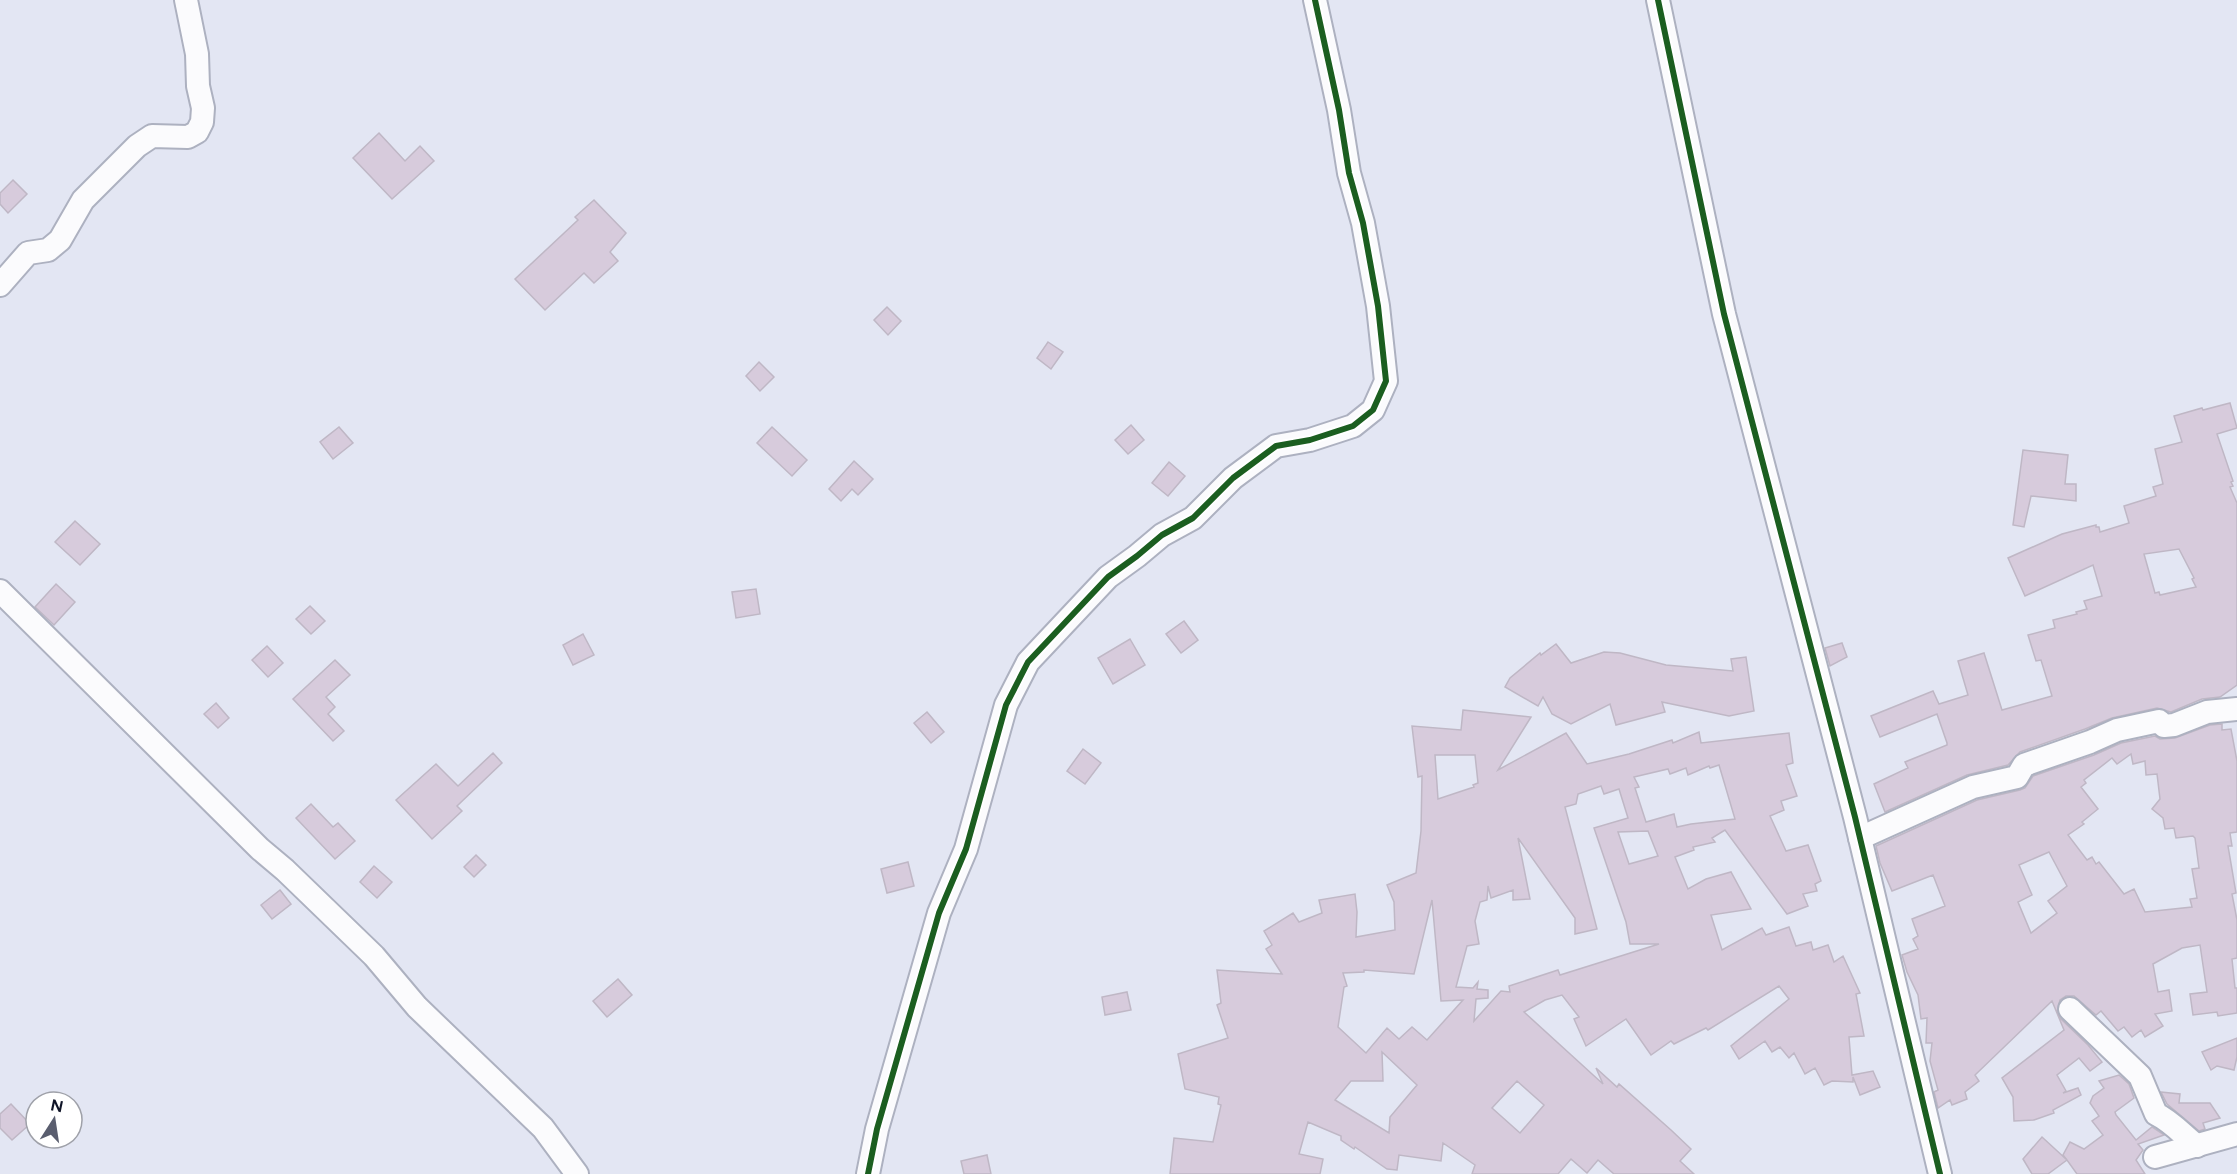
<svg xmlns="http://www.w3.org/2000/svg" width="2237" height="1174" font-family="Figtree,sans-serif">
<style>
.building{fill:#d7cbdc;stroke:#bfb7c5;stroke-width:1.5;fill-rule:evenodd}
.lines{fill:none;stroke-linecap:round;stroke-linejoin:round}
.street-casing{stroke:#adb1c0;stroke-width:26}
.street{stroke:#fbfbfd;stroke-width:22}
.cycleway-casing{stroke:#fff;stroke-width:10}
.cycleway{stroke:#1b5e20;stroke-width:6}
</style>
<rect width="100%" height="100%" fill="#e3e6f3"/>
<g class="building">
<polygon points="379,133 405,161 420,146 434,161 392,199 353,158"/>
<polygon points="13,180 27,194 8,213 0,204 0,193"/>
<polygon points="594,200 626,233 610,252 618,261 594,283 584,273 545,310 515,279 578,220 575,217"/>
<polygon points="887,307 901,321 888,335 874,320"/>
<polygon points="1048,342 1063,352 1051,369 1037,358"/>
<polygon points="759,362 774,377 760,391 746,376"/>
<path d="M2230 403 2237 428 2217 434 2233 481 2231 482 2233 486 2230 487 2237 503V685L2220 697 2202 699 2171 712 2157 708 2112 718 2085 729 2020 752 2008 765 1967 775 1885 812 1874 784 1908 768 1905 762 1947 745V743L1937 714 1880 737 1871 716 1933 691 1939 704 1968 695 1958 661 1984 653 2002 710 2052 696 2041 660 2036 661 2028 635 2055 628 2053 620 2077 614 2076 612 2087 609 2084 601 2102 596 2093 565 2025 596 2008 558 2062 534 2096 525V527H2099L2100 532 2129 523 2124 506 2156 496 2153 487 2163 484 2155 449 2182 442 2174 416 2202 408 2203 410ZM2179 549 2194 578 2192 579 2196 587 2160 595 2159 592 2155 593 2144 554Z"/>
<polygon points="1131,425 1144,440 1128,454 1115,440"/>
<polygon points="339,427 353,443 333,459 320,442"/>
<polygon points="772,427 807,460 792,476 757,443"/>
<polygon points="2023,450 2068,455 2065,484 2076,484 2076,501 2031,496 2024,527 2013,525"/>
<polygon points="854,461 873,479 858,495 852,489 841,501 829,489"/>
<polygon points="1169,462 1185,476 1168,496 1152,483"/>
<polygon points="75,521 100,544 80,565 55,542"/>
<polygon points="56,584 75,602 54,625 35,607"/>
<polygon points="756,589 760,614 736,618 732,592"/>
<polygon points="310,606 325,621 311,634 296,619"/>
<polygon points="1184,621 1198,640 1181,653 1166,634"/>
<polygon points="583,634 594,655 573,665 563,645"/>
<polygon points="1130,639 1145,665 1113,684 1098,658"/>
<polygon points="1842,643 1847,657 1830,666 1825,648"/>
<polygon points="1556,644 1571,663 1604,652 1620,653 1666,665 1733,671 1731,659 1746,657 1754,711 1729,716 1662,702 1665,712 1616,725 1610,704 1571,724 1552,714 1543,697 1538,706 1505,687 1510,678 1540,653 1541,655"/>
<polygon points="267,646 283,663 268,677 252,660"/>
<polygon points="335,660 350,675 326,697 335,707 328,714 344,731 333,741 293,699"/>
<polygon points="216,703 229,718 218,728 204,714"/>
<path d="M1463 710 1531 717 1498 770 1566 733 1587 764 1629 754 1672 740 1673 743 1699 732 1701 743 1789 733 1793 763 1786 765 1797 796 1781 801 1784 810 1770 816 1786 851 1808 845 1821 881 1815 884 1817 891 1803 894 1808 906 1787 914 1725 830 1712 838 1715 842 1693 847 1694 850 1675 857 1688 889 1706 879 1731 872 1751 909 1711 915 1722 950 1762 928 1766 935 1789 927 1796 946 1811 942 1813 950 1828 945 1834 962 1843 956 1860 993 1856 994 1864 1036 1849 1037 1852 1075 1873 1071 1880 1087 1860 1095 1853 1077V1082L1832 1081 1824 1085 1815 1068 1805 1074 1794 1053 1789 1058 1780 1047 1772 1052 1765 1041 1739 1059 1731 1046 1789 999 1779 986 1708 1030 1706 1028 1674 1044 1671 1041 1651 1055 1626 1019 1586 1046 1574 1019 1579 1017 1562 995 1545 1000 1524 1012 1603 1084 1596 1068 1617 1087 1619 1084 1671 1130 1691 1149 1680 1161 1694 1174H1614L1598 1160 1587 1173 1571 1159 1558 1174H1472L1475 1165 1443 1143 1441 1161 1399 1155 1397 1170 1387 1169 1355 1147 1354 1149 1341 1140V1136L1308 1122 1299 1154 1323 1159 1320 1174H1170L1174 1138 1213 1142 1221 1105 1218 1104 1219 1097 1185 1089 1178 1054 1228 1038 1217 1005 1221 1003 1217 970 1282 974 1266 949 1272 945 1264 931 1293 913 1299 922 1322 913 1319 900 1355 894 1357 912 1356 937 1395 930 1394 902 1387 885 1416 873 1421 831 1422 776 1418 777 1412 726 1461 730ZM1435 755H1475L1478 783 1473 785 1474 787 1438 799ZM1719 765 1735 819 1691 824 1677 827 1674 814 1646 822 1635 788 1639 787 1634 777 1668 769 1670 774 1686 768 1688 775 1709 766 1710 768ZM1601 786 1604 794 1619 789 1628 818 1594 828 1626 922 1630 944H1659L1560 975 1558 970 1509 986 1510 992 1501 991 1474 1021 1476 999 1488 998V990L1477 989 1478 982 1473 988 1456 987 1467 946 1479 944 1475 921 1480 902 1487 900 1488 886 1491 898 1513 890V900L1530 899 1518 838 1575 918V934L1597 929 1565 807 1576 804 1578 794ZM1648 831 1658 856 1629 864 1618 832ZM1432 900 1441 1001 1463 1000 1427 1040 1412 1027 1399 1039 1387 1028 1366 1053 1338 1027 1344 987 1347 986 1343 973 1364 972V970L1414 974ZM1382 1052 1417 1085 1390 1117 1389 1133 1335 1100 1351 1081H1383ZM1517 1081 1544 1105 1520 1133 1492 1108Z"/>
<polygon points="927,712 944,732 931,743 914,723"/>
<path d="M2222 724V730L2231 729 2237 761V832L2230 833 2232 846H2228L2236 893 2232 894 2237 920V958L2232 959 2235 988H2237V1013L2218 1016 2217 1012 2193 1015 2190 994 2207 992 2200 945 2182 948 2153 964 2158 992 2169 990 2172 1011 2155 1014 2163 1026 2145 1037 2141 1030 2132 1037 2124 1027 2118 1031 2101 1011 2096 1015 2074 996H2066L2060 1000 2057 1012 2060 1018 2088 1045 2102 1062 2090 1071 2079 1058 2057 1075 2066 1091 2063 1093 2078 1088 2081 1095 2053 1110 2054 1113 2034 1120 2014 1121 2013 1097 2002 1078 2064 1030 2052 1001 1975 1075 1979 1081 1965 1092 1967 1099 1952 1105 1950 1100 1938 1108 1934 1092 1938 1090 1930 1061 1932 1043H1926L1927 1018 1921 1019 1918 995 1907 972 1902 955 1918 949 1913 939 1918 936 1912 919 1945 906 1933 875 1892 891 1880 863 1876 846 1977 800 2020 790 2025 788 2033 776 2094 755 2121 743 2155 736 2160 739 2175 738 2210 725ZM2131 754 2133 764 2145 761 2146 775 2157 774 2160 799 2152 809 2163 818 2165 829 2174 828 2176 838 2193 836 2195 838 2199 868 2192 869 2197 898 2190 899 2192 907 2145 912 2134 889 2124 894 2099 862 2096 864 2092 857 2087 860 2068 835 2084 824 2082 822 2098 809 2081 787 2086 783 2084 780 2112 758 2117 764ZM2049 852 2067 886 2048 901 2057 913 2031 933 2018 902 2032 895 2019 865Z"/>
<polygon points="1083,749 1101,763 1085,784 1067,771"/>
<polygon points="493,753 502,763 457,806 462,811 432,839 396,800 436,764 458,786"/>
<polygon points="311,804 333,827 338,823 355,841 335,859 296,818"/>
<polygon points="476,855 486,865 474,877 464,867"/>
<polygon points="908,862 914,886 887,893 881,869"/>
<polygon points="374,866 392,882 377,898 360,882"/>
<polygon points="280,890 291,904 272,919 261,905"/>
<polygon points="618,979 632,995 607,1017 593,1001"/>
<polygon points="1127,992 1131,1010 1105,1015 1102,997"/>
<polygon points="2237,1038 2237,1057 2234,1070 2217,1066 2211,1070 2202,1052"/>
<polygon points="2119,1075 2129,1084 2134,1098 2115,1112 2116,1115 2136,1140 2152,1127 2164,1135 2138,1144 2143,1150 2136,1160 2145,1174 2077,1174 2067,1160 2048,1174 2032,1174 2023,1159 2042,1137 2067,1160 2063,1155 2070,1142 2084,1149 2103,1135 2092,1121 2099,1116 2090,1103 2093,1096 2104,1088 2099,1081"/>
<polygon points="2161,1092 2180,1094 2179,1103 2210,1103 2220,1118 2203,1123 2205,1129 2199,1131 2167,1104"/>
<polygon points="11,1104 30,1124 12,1140 0,1128 0,1114"/>
<polygon points="987,1155 991,1174 964,1174 961,1161"/>
</g>
<g class="lines">
<defs>
<g id="street">
<polyline points="1658,0 1724,314 1855,817 1940,1174"/>
<polyline points="0,285 28,253 48,250 60,240 83,200 137,146 152,136 188,137 197,132 202,122 203,108 198,86 197,54 186,0"/>
<polyline points="0,591 260,849 285,870 374,956 417,1007 543,1128 577,1174"/>
<polyline points="1860,838 1973,787 2017,777 2024,765 2090,742 2117,730 2159,721 2164,726 2174,725 2207,712 2237,709"/>
<path d="M2070 1009 2140 1076 2156 1114C2171 1121 2183 1135 2197 1146"/>
<polyline points="2155,1157 2237,1134"/>
<polyline points="868,1174 877,1129 939,913 966,849 1006,705 1028,662 1108,577 1137,556 1162,535 1193,518 1233,478 1276,446 1310,440 1353,426 1373,410 1386,381 1378,306 1363,223 1349,173 1339,110 1315,0"/>
</g>
</defs>
<use href="#street" class="street-casing"/>
<use href="#street" class="street"/>
<defs>
<g id="cycleway">
<polyline points="1658,0 1724,314 1855,817 1940,1174"/>
<polyline points="868,1174 877,1129 939,913 966,849 1006,705 1028,662 1108,577 1137,556 1162,535 1193,518 1233,478 1276,446 1310,440 1353,426 1373,410 1386,381 1378,306 1363,223 1349,173 1339,110 1315,0"/>
</g>
</defs>
<use href="#cycleway" class="cycleway-casing"/>
<use href="#cycleway" class="cycleway"/>
</g>
<g transform="translate(54 1120) rotate(12)"><circle r="28" fill="#ffffff" stroke="#9fa1a9" stroke-width="1.5"/>
<path d="M0-4.5L10 22L0 15L-10 22Z" fill="#5a5e6f"/>
<text y="-9" font-size="16" font-weight="bold" text-anchor="middle" fill="#101528">N</text>
</g>
</svg>
